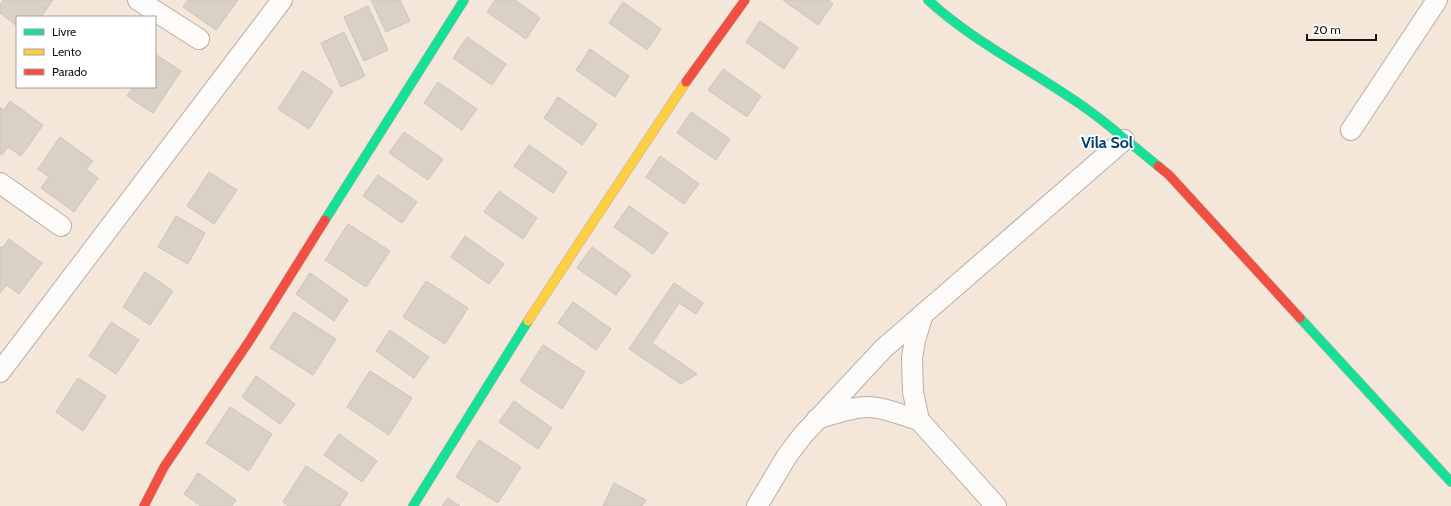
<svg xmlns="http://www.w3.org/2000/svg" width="1451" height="506" font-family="Cabin,sans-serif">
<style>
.building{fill:#dad1c6;stroke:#cdc3b9}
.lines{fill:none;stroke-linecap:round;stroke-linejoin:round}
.street-casing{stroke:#b9afa5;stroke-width:22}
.fast-casing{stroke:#b9afa5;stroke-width:10}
.slow-casing{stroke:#b9afa5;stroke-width:10}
.jam-casing{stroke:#b9afa5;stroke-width:10}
.street{stroke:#fdfbf9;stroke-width:20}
.fast{stroke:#16e098;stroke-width:9}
.slow{stroke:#ffcf43;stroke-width:9}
.jam{stroke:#f24e42;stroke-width:9}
.labels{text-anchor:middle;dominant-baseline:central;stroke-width:3.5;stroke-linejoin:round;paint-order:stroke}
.neighbourhood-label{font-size:16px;font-weight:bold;fill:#024070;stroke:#fff}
</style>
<rect width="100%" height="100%" fill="#f4e7da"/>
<g class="building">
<polygon points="3,0 53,0 41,17 17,17 17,26 0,13 0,5"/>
<polygon points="188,0 238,0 216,30 183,7"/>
<polygon points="371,0 400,0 410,21 386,32"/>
<polygon points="495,0 515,0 540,18 526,39 487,12"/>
<polygon points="783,0 828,0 833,4 818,25"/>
<polygon points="623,2 661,29 647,50 609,23"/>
<polygon points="368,6 388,50 364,61 344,17"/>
<polygon points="760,21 798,48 784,69 746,42"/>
<polygon points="344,32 365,76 341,87 321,43"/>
<polygon points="467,37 506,64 492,85 453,58"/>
<polygon points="590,49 629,76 615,97 576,70"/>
<polygon points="155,54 181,71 153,113 127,96 133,87 155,87"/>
<polygon points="723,69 761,96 747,117 708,90"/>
<polygon points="303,71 333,91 309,129 278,109"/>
<polygon points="438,82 477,109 462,130 424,103"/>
<polygon points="558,97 597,124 582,145 544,118"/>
<polygon points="10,101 43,125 21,156 8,147 2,155 0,154 0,107 4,110"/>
<polygon points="691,112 730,139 716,160 677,133"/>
<polygon points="404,132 443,159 428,180 389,153"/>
<polygon points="60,137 93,161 86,169 98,178 74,212 41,188 49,177 38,169"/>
<polygon points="529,145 567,172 553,193 514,166"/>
<polygon points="660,156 699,184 684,204 646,177"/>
<polygon points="209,172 237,190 214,224 187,206"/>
<polygon points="378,175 417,202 402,223 363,196"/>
<polygon points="499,191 537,218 523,239 484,212"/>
<polygon points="629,206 668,233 653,254 614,227"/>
<polygon points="176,216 205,233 188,264 158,247"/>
<polygon points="348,224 390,251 366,287 325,260"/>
<polygon points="465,236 504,264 489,284 451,257"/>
<polygon points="9,239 42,263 19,294 7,285 0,293 0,247 2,248"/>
<polygon points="592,247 631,275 616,295 577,268"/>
<polygon points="145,272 173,291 150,325 123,307"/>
<polygon points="310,273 348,300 334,321 296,294"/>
<polygon points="426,281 468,308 445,344 403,317"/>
<polygon points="674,283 703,303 696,314 679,303 652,343 697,374 681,384 629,349"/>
<polygon points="573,302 611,329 596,350 558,323"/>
<polygon points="294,312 336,339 313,375 270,348"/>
<polygon points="111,322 139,340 116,374 89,356"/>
<polygon points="390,330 429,357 414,378 376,351"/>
<polygon points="543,345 585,372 562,409 520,381"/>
<polygon points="370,371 412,398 389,435 347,407"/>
<polygon points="256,376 295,404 280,424 242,397"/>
<polygon points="78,378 106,396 83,431 56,412"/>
<polygon points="514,401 552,428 538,449 499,422"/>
<polygon points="230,407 272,434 249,471 206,443"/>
<polygon points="339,434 377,461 362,482 324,455"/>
<polygon points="479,440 521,467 498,503 456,477"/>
<polygon points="306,466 348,493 340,506 289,506 283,502"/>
<polygon points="198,473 236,500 232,506 201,506 184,494"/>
<polygon points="614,483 646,500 642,506 603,506"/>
<polygon points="448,498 460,506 442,506"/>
</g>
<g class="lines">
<defs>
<g id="street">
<polyline points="138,0 199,39"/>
<polyline points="1351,130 1437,0"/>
<polyline points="0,183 61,226"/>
<polyline points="923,314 915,340 912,358 913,392 919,420 996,506"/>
<polyline points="0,372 282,0"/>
<path d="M817 419C833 414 851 407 868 407 885 407 903 416 919 420"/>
<polyline points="757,506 787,456 802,436 883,349 1124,140"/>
</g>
<g id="fast">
<path d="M928 0C977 45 1038 73 1091 112 1114 129 1136 148 1158 166"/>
<polyline points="325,220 464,0"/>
<polyline points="1300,318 1451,482"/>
<polyline points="413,506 528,321"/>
</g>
<polyline id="slow" points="528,321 581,240 686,82"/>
<g id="jam">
<polyline points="686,82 745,0"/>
<polyline points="1158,166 1169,175 1300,318"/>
<polyline points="144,506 164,467 250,340 325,220"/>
</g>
</defs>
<use href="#street" class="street-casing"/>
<use href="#fast" class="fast-casing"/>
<use href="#slow" class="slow-casing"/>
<use href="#jam" class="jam-casing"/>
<use href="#street" class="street"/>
<use href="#fast" class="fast"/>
<use href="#slow" class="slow"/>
<use href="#jam" class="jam"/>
</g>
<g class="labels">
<g class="neighbourhood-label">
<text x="1107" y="142">Vila Sol</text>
</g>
</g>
<rect x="16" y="16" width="140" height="72" fill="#ffffff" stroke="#a4a19d"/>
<rect x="24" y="29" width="20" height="6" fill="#16e098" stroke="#a4a19d"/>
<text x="52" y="36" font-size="12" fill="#1b140b">Livre</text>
<rect x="24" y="49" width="20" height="6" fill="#ffcf43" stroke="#a4a19d"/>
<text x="52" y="56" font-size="12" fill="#1b140b">Lento</text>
<rect x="24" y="69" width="20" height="6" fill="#f24e42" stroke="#a4a19d"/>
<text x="52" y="76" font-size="12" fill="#1b140b">Parado</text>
<path d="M1307 34v6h69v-6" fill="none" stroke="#1b140b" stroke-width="2"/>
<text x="1313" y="34" font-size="12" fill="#1b140b" stroke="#ffffff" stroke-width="3" paint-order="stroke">20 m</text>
</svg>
